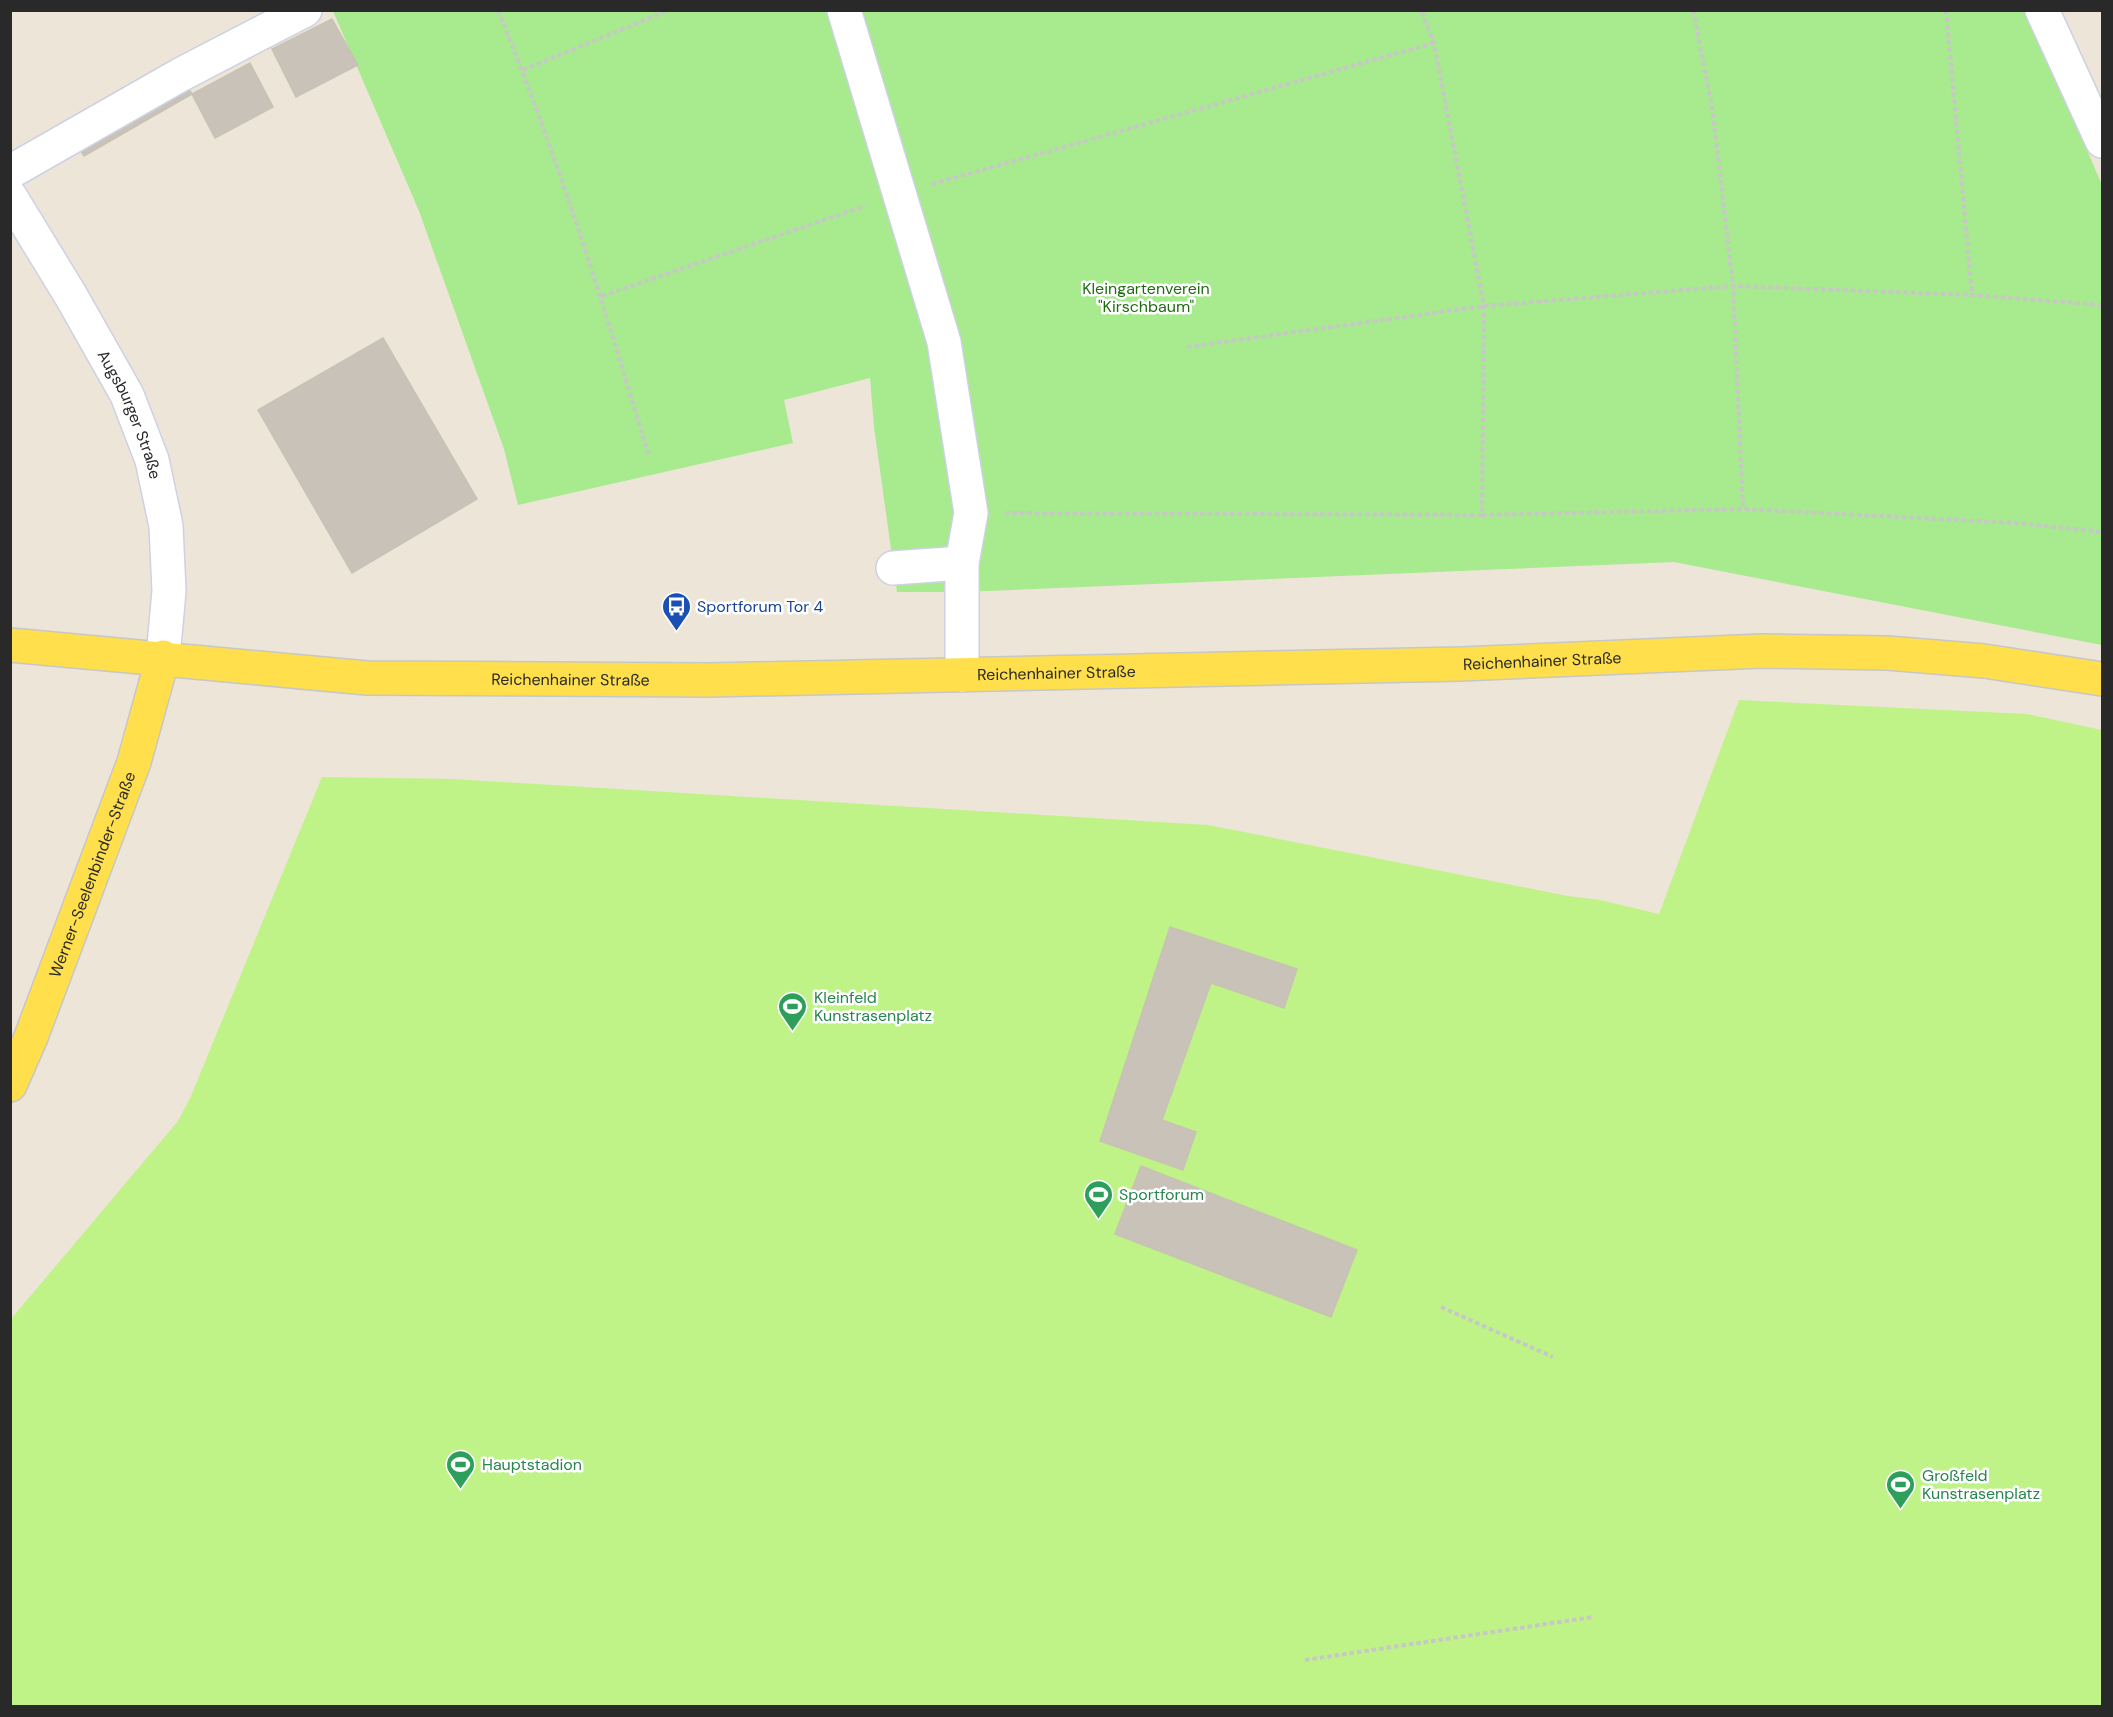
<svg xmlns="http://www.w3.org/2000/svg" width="2113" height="1717" font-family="'DM Sans',sans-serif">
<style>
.green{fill:#a8ea8e}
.pitch{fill:#bff388}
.building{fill:#c8c2b9;stroke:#c8c2b2;stroke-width:1.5}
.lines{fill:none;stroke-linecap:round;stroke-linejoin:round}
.minor-casing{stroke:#ced1e4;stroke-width:36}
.major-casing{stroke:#c7c7c7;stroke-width:36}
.path{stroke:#c7c7c7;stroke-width:4;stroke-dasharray:4.5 3;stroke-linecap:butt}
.minor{stroke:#fff;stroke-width:33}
.major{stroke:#ffe04c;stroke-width:33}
.labels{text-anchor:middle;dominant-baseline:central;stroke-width:5;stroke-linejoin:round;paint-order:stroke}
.park-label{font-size:16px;fill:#1f6d11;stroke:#fff}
.street-label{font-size:16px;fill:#292929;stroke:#fff}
.transit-label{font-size:16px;fill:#164399;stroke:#fff;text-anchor:start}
.leisure-label{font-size:16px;fill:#27864d;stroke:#fff;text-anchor:start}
</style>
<rect width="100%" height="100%" fill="#ede5d8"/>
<polygon class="green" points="333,11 2027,11 2102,185 2102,645 1674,562 963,592 897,592 874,427 870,378 784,400 793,443 518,505 504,449 419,211"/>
<polygon class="pitch" points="1739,700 2027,714 2102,730 2102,1706 11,1706 11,1319 178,1121 191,1096 322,777 454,779 1208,825 1568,896 1600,900 1659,914"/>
<g class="building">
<polygon points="332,19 358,65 296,97 272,49"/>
<polygon points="250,63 273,107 215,138 192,94"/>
<polygon points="182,79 192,94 84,156 75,141"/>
<polygon points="383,338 477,499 352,573 258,410"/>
<polygon points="1170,927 1297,969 1284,1008 1211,983 1162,1120 1196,1132 1183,1170 1100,1141"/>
<polygon points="1141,1166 1357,1250 1331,1317 1115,1234"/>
</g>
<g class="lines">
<defs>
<g id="minor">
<polyline points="844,10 944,342 971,513 962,563 962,675"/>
<polyline points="2042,10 2102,141"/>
<polyline points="10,172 180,75 305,10"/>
<path id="s1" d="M10 196 71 296 127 395 152 460 166 526 169 591 163 657"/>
<polyline points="893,568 962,563"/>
</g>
<g id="major">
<path id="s2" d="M10 645 367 678 710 680 1461 664 1762 651 1887 653 1984 661 2102 679"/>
<path id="s3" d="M10 1085 31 1037 134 762 163 657"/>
</g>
</defs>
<use href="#minor" class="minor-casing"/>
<use href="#major" class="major-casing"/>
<g class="path">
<path d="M498 10C557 155 604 304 648 454"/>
<polyline points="1693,10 1712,107 1733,286 1743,509"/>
<polyline points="1946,10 1972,295"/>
<polyline points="523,70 669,10"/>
<polyline points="932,184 1434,43"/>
<polyline points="602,296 865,206"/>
<polyline points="1187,347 1484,306 1733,286 1972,295 2102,305"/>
<polyline points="1005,513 1482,515 1484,306 1434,43 1421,10"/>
<polyline points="1482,515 1743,509 2016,523 2102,532"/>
<polyline points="1441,1307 1553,1357"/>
<polyline points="1305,1660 1593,1617"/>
</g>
<use href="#minor" class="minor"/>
<use href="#major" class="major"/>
</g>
<defs>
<symbol id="bus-pin" viewBox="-11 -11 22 30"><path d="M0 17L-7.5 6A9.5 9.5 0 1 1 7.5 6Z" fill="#1a4fb4" stroke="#fff"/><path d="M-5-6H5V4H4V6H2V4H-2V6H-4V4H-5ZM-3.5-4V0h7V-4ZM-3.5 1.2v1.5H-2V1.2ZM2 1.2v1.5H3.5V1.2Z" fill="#fff"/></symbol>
<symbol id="stadium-pin" viewBox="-11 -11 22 30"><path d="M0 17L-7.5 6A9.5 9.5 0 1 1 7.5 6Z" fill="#2e9e5b" stroke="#fff"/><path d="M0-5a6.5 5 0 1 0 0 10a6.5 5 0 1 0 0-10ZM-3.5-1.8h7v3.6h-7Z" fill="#fff"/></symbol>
</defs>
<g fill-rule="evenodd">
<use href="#bus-pin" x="660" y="590" width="33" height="45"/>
<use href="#stadium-pin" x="776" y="990" width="33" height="45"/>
<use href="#stadium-pin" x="1082" y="1178" width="33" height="45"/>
<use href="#stadium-pin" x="444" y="1448" width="33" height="45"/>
<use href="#stadium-pin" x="1884" y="1468" width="33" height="45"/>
</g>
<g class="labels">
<g class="park-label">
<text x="1146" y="288">Kleingartenverein<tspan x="1146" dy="18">"Kirschbaum"</tspan></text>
</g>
<g class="street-label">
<text stroke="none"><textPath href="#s1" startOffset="250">Augsburger Straße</textPath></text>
<text stroke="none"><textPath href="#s2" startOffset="1534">Reichenhainer Straße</textPath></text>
<text stroke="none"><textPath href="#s2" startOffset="1048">Reichenhainer Straße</textPath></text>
<text stroke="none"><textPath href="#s2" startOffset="562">Reichenhainer Straße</textPath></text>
<text stroke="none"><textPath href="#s3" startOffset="226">Werner-Seelenbinder-Straße</textPath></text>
</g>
<g class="transit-label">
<text x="697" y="606">Sportforum Tor 4</text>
</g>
<g class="leisure-label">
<text x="814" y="997">Kleinfeld<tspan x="814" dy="18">Kunstrasenplatz</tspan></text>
<text x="1119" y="1194">Sportforum</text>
<text x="482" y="1464">Hauptstadion</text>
<text x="1922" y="1475">Großfeld<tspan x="1922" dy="18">Kunstrasenplatz</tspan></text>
</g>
</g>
<rect width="2113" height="1717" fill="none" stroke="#292929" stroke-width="24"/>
</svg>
